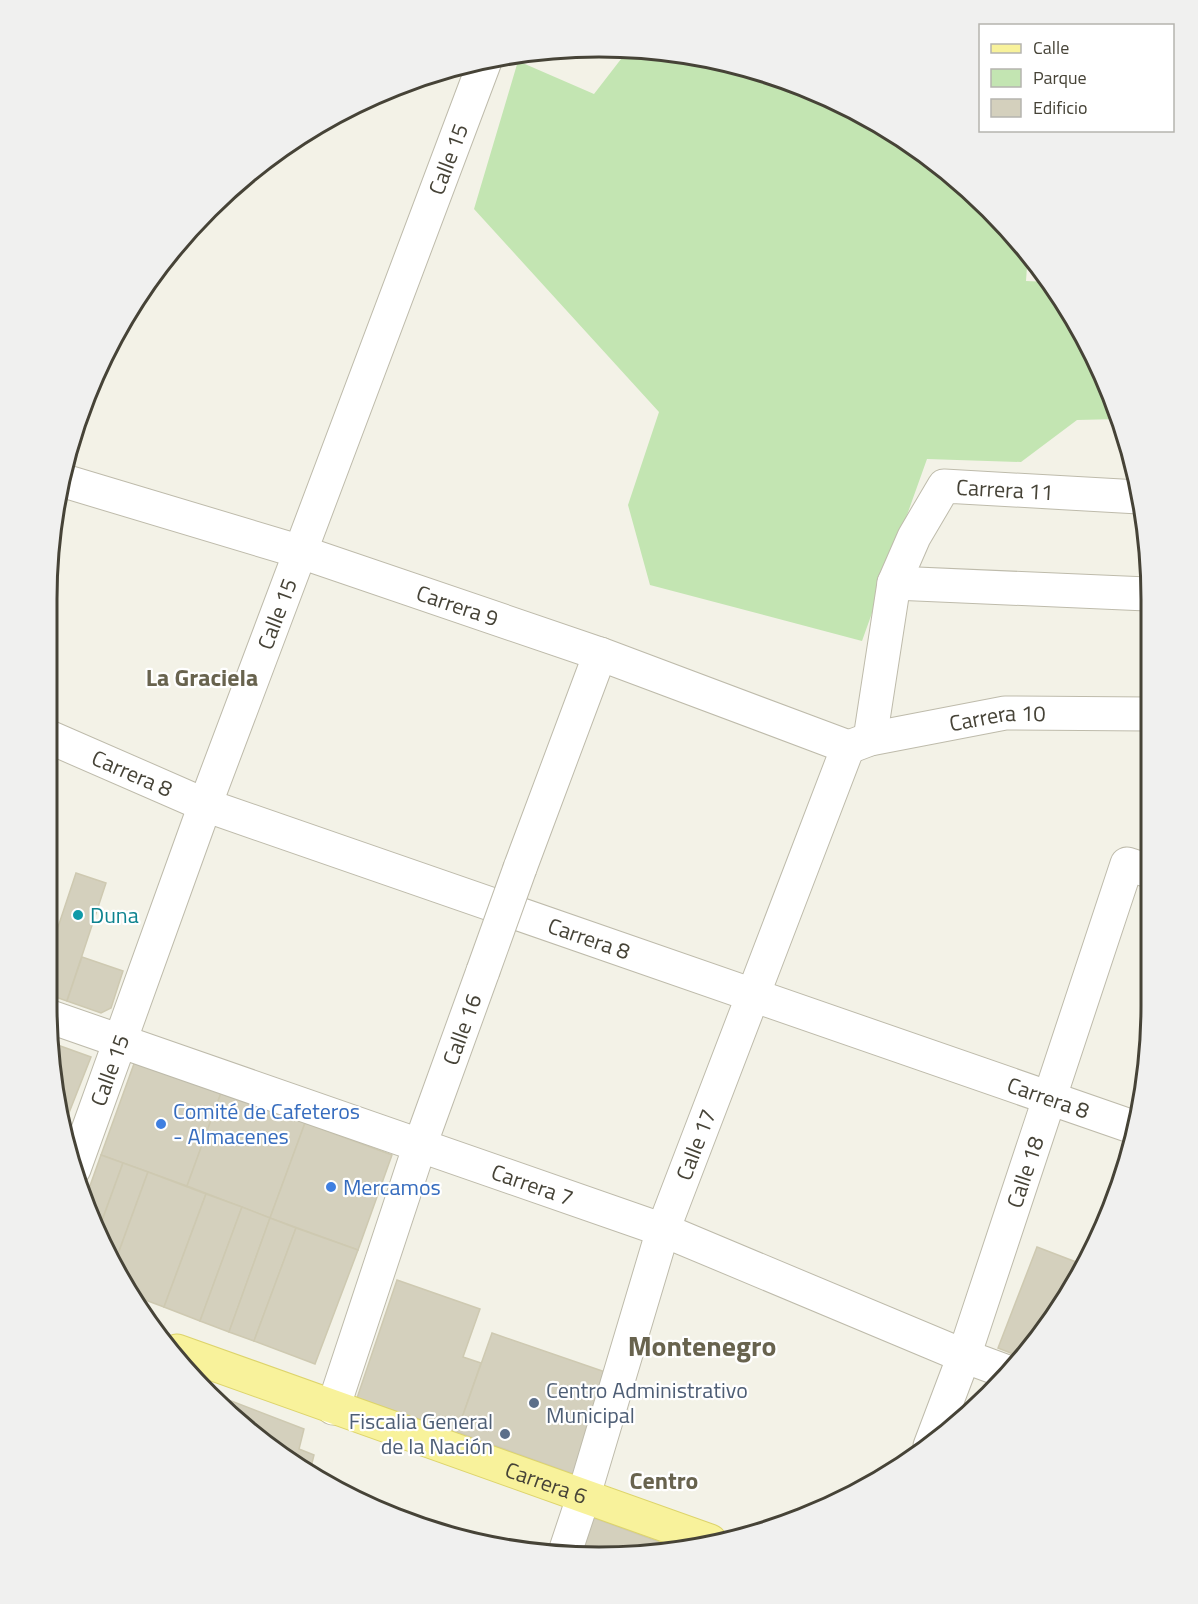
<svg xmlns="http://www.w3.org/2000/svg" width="1198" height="1604" font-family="'Titillium Web',sans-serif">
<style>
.green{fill:#c3e5b2}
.building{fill:#d4d0bd;stroke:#cec9b1;stroke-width:1.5}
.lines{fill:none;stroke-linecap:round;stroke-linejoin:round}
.minor-casing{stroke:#bebbab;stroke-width:35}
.major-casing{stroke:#ddd46b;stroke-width:35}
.minor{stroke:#fff;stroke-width:33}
.major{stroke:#f8f29b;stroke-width:33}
.minor-bridge-casing{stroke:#bebbab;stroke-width:35;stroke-linecap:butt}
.minor-bridge{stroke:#fff;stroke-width:33}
.culture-dot{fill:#0f9aa8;stroke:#fff;stroke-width:2}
.shop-dot{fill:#3f7fe0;stroke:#fff;stroke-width:2}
.service-dot{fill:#5c6f8a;stroke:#fff;stroke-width:2}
.labels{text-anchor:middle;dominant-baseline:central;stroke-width:4.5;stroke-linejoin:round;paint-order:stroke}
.street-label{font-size:22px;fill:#464337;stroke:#fff}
.culture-label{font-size:22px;fill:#0d838f;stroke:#fff;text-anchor:start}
.shop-label{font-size:22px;fill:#366cbe;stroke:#fff;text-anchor:start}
.service-label{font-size:22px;fill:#4e5e75;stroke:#fff;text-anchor:start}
.neighbourhood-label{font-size:24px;font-weight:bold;fill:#68634e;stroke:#fff}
.district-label{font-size:28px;font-weight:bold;fill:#68634e;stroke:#fff}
.rim{fill:none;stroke:#464337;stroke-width:3}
</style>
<rect width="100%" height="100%" fill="#f3f2e7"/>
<polygon class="green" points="628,50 671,51 777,76 876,121 964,184 1028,252 1026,281 1049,282 1110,388 1118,419 1077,420 1021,462 927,459 862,641 650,585 628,505 659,412 474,209 518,61 512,56 521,55 518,61 594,94"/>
<g class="building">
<polygon points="76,873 106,883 67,1001 47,994 47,960"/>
<polygon points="47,936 54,938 47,960"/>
<polygon points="82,957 123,971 111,1008 101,1013 67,1001"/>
<polygon points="52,1043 91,1057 63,1128"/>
<polygon points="135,1061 221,1093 187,1186 101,1155"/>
<polygon points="221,1093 305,1123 270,1218 187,1186"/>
<polygon points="305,1123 392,1155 358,1250 270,1218"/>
<polygon points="101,1155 123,1163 99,1229 86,1197"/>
<polygon points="123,1163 148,1172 114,1265 99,1229"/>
<polygon points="148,1172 206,1194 164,1307 132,1295 121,1282 114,1265"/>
<polygon points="206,1194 242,1207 200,1321 164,1307"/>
<polygon points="242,1207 270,1218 229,1332 200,1321"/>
<polygon points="270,1218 296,1228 254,1341 229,1332"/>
<polygon points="296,1228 358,1250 315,1364 254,1341"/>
<polygon points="1037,1247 1084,1265 1078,1281 1023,1358 998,1348"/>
<polygon points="397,1280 480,1309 463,1357 481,1363 457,1432 357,1398"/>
<polygon points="492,1333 611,1374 576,1475 457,1432"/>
<polygon points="213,1394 304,1429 299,1449 314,1455 310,1471 234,1420"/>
<polygon points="586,1515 676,1548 635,1556 572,1552"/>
</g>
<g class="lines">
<defs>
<g id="minor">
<path id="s1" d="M61 480 301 552 600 654 848 747"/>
<polyline points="894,583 1147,594"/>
<path id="s2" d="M47 736 205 805 1136 1128"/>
<path id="s3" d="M870 739 894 583 914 537 944 486 1139 497"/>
<path id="s4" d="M849 747 870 739 1005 713 1148 714"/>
<polyline points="520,868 600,654"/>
<path id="s5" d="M48 1016 663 1230 964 1356 1010 1373"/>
<path id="s6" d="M74 1169 205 805 485 61"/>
<path id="s7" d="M333 1408 420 1145 483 971"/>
<path id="s8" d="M930 1446 964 1356 1127 864 1149 871"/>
<path id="s9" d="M565 1552 583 1498 663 1230 848 747"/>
</g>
<g id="major">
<path id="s10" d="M177 1351 710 1541"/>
</g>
</defs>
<use href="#minor" class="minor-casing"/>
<use href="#major" class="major-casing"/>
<use href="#minor" class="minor"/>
<use href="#major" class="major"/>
<defs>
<polyline id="minor-bridge" points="483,971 520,868"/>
</defs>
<use href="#minor-bridge" class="minor-bridge-casing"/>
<use href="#minor-bridge" class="minor-bridge"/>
</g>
<circle class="culture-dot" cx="78" cy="915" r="6"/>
<g class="shop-dot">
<circle cx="161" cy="1124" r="6"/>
<circle cx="331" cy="1187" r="6"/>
</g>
<g class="service-dot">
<circle cx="534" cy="1403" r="6"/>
<circle cx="505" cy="1434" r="6"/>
</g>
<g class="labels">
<g class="street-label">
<text stroke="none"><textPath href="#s6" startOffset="1077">Calle 15</textPath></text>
<text stroke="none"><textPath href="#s3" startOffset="328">Carrera 11</textPath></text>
<text stroke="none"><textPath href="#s1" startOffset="416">Carrera 9</textPath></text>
<text stroke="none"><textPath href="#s6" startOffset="591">Calle 15</textPath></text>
<text stroke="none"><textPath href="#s4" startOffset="152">Carrera 10</textPath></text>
<text stroke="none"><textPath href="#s2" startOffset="93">Carrera 8</textPath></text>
<text stroke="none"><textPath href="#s2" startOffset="579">Carrera 8</textPath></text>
<text stroke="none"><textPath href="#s7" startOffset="400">Calle 16</textPath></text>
<text stroke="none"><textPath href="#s6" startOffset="105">Calle 15</textPath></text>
<text stroke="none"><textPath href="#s2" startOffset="1065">Carrera 8</textPath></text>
<text stroke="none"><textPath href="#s9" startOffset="428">Calle 17</textPath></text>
<text stroke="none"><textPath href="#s8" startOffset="290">Calle 18</textPath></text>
<text stroke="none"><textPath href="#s5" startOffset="513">Carrera 7</textPath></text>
<text stroke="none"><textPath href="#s10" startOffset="392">Carrera 6</textPath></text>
</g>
<g class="culture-label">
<text x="90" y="915">Duna</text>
</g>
<g class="shop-label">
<text x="173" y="1111">Comité de Cafeteros<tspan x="173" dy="25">- Almacenes</tspan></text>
<text x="343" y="1187">Mercamos</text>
</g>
<g class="service-label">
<text x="546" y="1390">Centro Administrativo<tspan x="546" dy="25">Municipal</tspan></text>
<text x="493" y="1421" text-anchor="end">Fiscalia General<tspan x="493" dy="25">de la Nación</tspan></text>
</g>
<g class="neighbourhood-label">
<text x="202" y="677">La Graciela</text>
<text x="664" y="1480">Centro</text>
</g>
<g class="district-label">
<text x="702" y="1345">Montenegro</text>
</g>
</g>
<path d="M0 0H1198V1604H0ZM599 57H599A542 542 0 0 1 1141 599V1005A542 542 0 0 1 599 1547H599A542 542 0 0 1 57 1005V599A542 542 0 0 1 599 57Z" fill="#f0f0ef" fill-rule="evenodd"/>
<path class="rim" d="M599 57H599A542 542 0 0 1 1141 599V1005A542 542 0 0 1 599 1547H599A542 542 0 0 1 57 1005V599A542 542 0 0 1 599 57Z"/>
<rect x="979" y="24" width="195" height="108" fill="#ffffff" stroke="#b5b4af" stroke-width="1.5"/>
<rect x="991" y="44" width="30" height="9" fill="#f8f29b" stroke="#b5b4af" stroke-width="1.5"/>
<text x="1033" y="54" font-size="18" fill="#464337">Calle</text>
<rect x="991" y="69" width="30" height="18" fill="#c3e5b2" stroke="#b5b4af" stroke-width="1.5"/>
<text x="1033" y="84" font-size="18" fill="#464337">Parque</text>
<rect x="991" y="99" width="30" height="18" fill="#d4d0bd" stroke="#b5b4af" stroke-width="1.5"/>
<text x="1033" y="114" font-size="18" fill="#464337">Edificio</text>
</svg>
